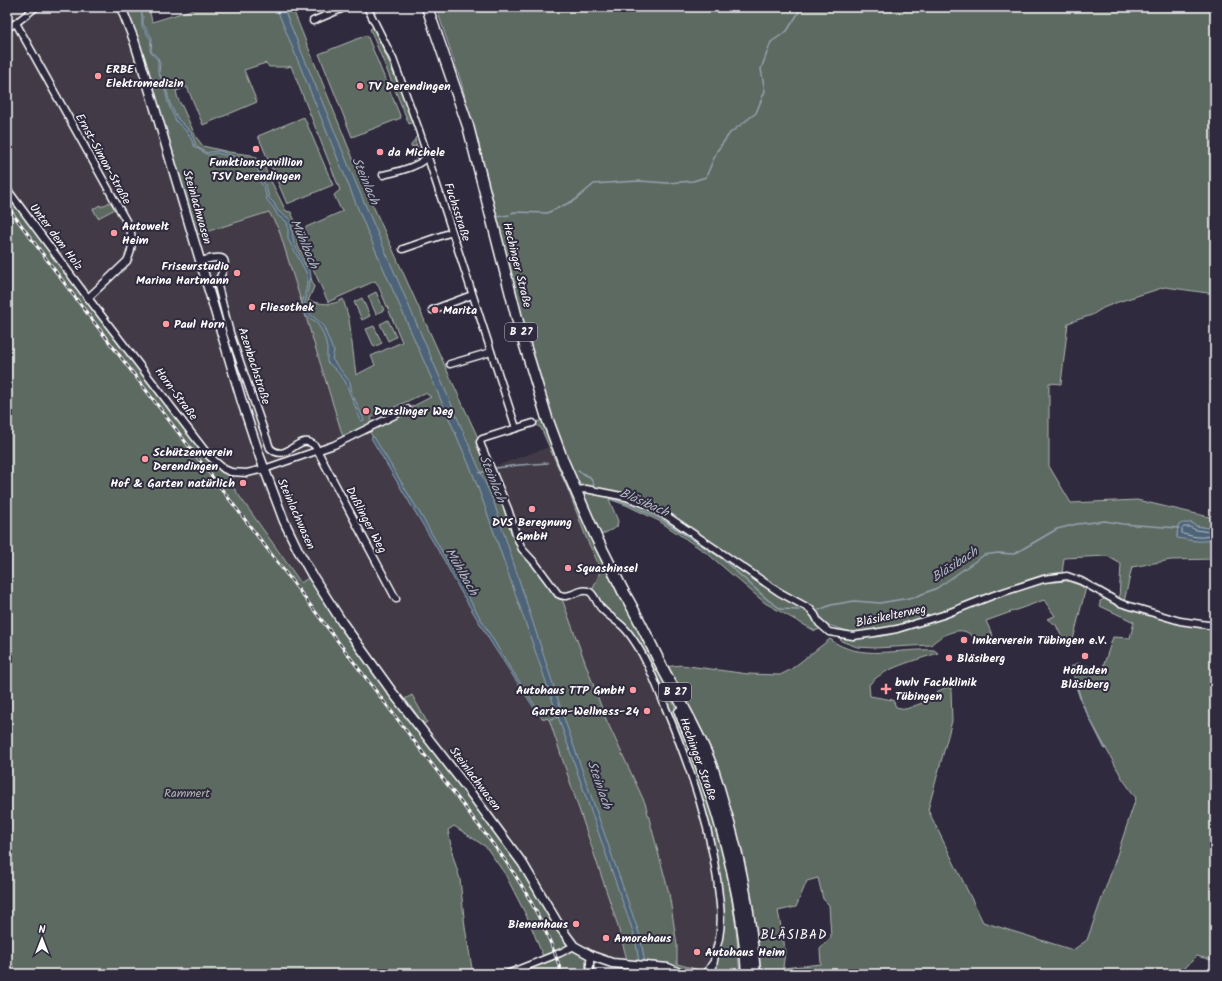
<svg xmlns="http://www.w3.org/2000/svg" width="1222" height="981" font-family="Kalam,sans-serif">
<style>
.built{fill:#423a47}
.green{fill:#5d6b62;stroke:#aeb5b0;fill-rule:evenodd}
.water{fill:#4d6478;stroke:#94a2ae}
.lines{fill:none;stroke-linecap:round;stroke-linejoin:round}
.shore{stroke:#b8c1c9;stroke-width:1}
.stream{stroke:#94a2ae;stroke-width:1.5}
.minor-casing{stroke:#fff;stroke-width:9}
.tertiary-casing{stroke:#fff;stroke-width:11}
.primary-casing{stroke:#fff;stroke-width:13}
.trunk-casing{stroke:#fff;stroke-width:13}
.minor{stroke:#2f2a3d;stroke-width:6}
.tertiary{stroke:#2f2a3d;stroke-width:8}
.primary{stroke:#2f2a3d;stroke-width:10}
.trunk{stroke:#2f2a3d;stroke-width:10}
.rail-casing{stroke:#fff;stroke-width:3}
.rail{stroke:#2f2a3d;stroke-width:1.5;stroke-dasharray:4.5;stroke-linecap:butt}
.poi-dot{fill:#ff9aa2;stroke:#2f2a3d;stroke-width:1.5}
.labels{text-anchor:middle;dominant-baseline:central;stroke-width:4;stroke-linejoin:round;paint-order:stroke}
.shield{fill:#2f2a3d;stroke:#c1bfc5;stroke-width:1}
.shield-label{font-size:11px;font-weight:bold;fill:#fff}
.poi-label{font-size:12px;font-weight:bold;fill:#fff;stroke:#2f2a3d;text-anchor:start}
.street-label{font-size:12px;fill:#fff;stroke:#2f2a3d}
.park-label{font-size:12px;fill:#aeb5b0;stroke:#2f2a3d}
.water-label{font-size:13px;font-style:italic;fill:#afb9c2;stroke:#2f2a3d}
.neighbourhood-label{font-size:13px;letter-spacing:1px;fill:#fff;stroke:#2f2a3d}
</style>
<rect width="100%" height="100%" fill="#2f2a3d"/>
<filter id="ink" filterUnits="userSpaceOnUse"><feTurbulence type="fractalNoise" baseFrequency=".025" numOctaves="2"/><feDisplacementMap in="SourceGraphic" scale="8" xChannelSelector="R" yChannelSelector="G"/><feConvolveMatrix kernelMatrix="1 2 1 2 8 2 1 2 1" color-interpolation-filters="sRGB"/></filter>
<g filter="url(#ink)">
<g class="built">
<polygon points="7,7 121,7 193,236 269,212 279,230 344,440 368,429 505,661 542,718 549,719 617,923 627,966 580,951 312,575 302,584 232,486 231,472 209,456 7,189"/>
<polygon points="549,447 569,492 587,540 599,565 599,575 591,593 606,613 637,645 682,748 710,838 720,919 713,962 707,972 676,964 677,945 669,893 645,803 522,549 490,468"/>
</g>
<g class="green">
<path d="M121 7H149L152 22 201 7H292L362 181 445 366 480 442 517 537 561 596 605 717 645 803 669 893 677 945V964L707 972 713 962 719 937 716 867 698 792 637 645 591 593 599 575V565L587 540 569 492 541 428 533 423 552 417 524 326 461 82 436 7H1215V294L1165 287 1118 302 1103 308 1092 315 1068 323 1061 384 1049 383V466L1071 503 1137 500 1214 518 1215 516V529L1196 526 1192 523 1178 526 1177 537C1190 540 1203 543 1215 538V559L1171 560 1132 567 1124 602 1119 599 1121 564 1107 556 1064 558 1062 574 1042 575 973 599 920 620 884 628 851 632 828 625 815 631 765 603 708 554 659 521 626 505 609 499 618 521 617 527 599 536 627 606 668 691 691 745 714 821 729 881 736 929 740 974H633L631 966 627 960 617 923 549 719 542 718 505 661 368 429 344 440 279 230 269 212 193 236ZM266 63 269 67H288L291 66 340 190 334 195 341 210 343 211 297 231 295 221 291 212 286 211 266 171 264 162 251 155 229 152 203 146 196 137 182 106 178 99 176 91 187 87 203 125 257 102 244 70ZM297 233 328 302 375 281 378 285 402 342 371 356 375 365 356 375 349 319 343 299C332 307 320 303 308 301L314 287 304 257 298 246ZM425 393 431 397 374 426 371 418Z"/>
<polygon points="374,27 414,122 409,124 370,29"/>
<polygon points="367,35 401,118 352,137 319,54"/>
<polygon points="304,117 333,185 287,204 258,136"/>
<polygon points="418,135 415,139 419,154 422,151 424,155 421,159 416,158 414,157 419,155 416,146 411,147 411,145"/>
<polygon points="7,189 209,456 231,472 233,487 301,583 312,575 342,622 523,864 567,938 592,956 590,974 507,974 544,959 529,921 505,874 486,847 454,826 448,830 453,856 460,879 465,927 473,974 7,974"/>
<polygon points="110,202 115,209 98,218 93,209 100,205 101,207"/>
<polygon points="376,292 384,310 376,314 368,296"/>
<polygon points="362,298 370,316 362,320 354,302"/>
<polygon points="388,320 396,337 388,341 380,324"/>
<polygon points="374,326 382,343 374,347 366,329"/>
<path d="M1067 581 1086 587 1072 644 1069 645 1065 644 1056 625 1047 619 1055 616 1044 600 986 621 993 636 978 642C975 639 972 635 968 633 958 626 938 637 931 645L875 648 857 647 841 641 840 637 856 639 888 635 932 623 996 598 1041 583Z"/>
<path d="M1106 598 1127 609 1180 624 1215 628V961L1197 956 1183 970V974H761L753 910 742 851 730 807 722 784 664 667 681 665 748 674 780 675 790 670 830 639C859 662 900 648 934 650L938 653C917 660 882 668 869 685L870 696 893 700 896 707 906 709 933 699 936 692 947 687 951 688 952 721 928 810 983 922 1073 950 1087 940 1112 870 1136 798 1122 778 1083 706 1072 668 1076 663 1102 670 1113 637 1130 638 1134 622 1100 606V601ZM818 878 823 899 829 905 831 937 820 949 821 964 783 968 785 951 784 942 778 911 796 907 807 881Z"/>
<polygon points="412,695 427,722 424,724 405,699"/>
</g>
<g class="water">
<polygon points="139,7 140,7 143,17 143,24 152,38 151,51 158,58 160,63 159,73 165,83 169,100 171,106 178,119 191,132 196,145 198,148 203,150 206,153 216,151 220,151 233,156 253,160 259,163 261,165 261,179 266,186 269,198 274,203 278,211 290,219 294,244 305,265 310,270 311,276 305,303 305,308 309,313 323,325 332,348 334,351 332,359 350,382 352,393 364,420 361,421 345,381 335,369 327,362 327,348 325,339 321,329 315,321 307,317 301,309 307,285 307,278 306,272 288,239 288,227 287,222 278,216 273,207 267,200 264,187 259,181 258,167 255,164 220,154 216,153 208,155 195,147 188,133 176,121 168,103 164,85 158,72 158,60 152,54 150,50 151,40 142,26 142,15"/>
<polygon points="276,7 283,7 355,181 494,503 564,718 640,936 647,974 641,974 635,937 624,906 484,504 471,469 368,233"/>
<polygon points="374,437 421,515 482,621 509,666 540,713 538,714 492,644 461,592 445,562 371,438"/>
<path d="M1183 523H1192L1196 526 1215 529V538C1203 544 1190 540 1177 538L1178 525Z"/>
</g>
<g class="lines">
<path class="shore" d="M1184 527H1190L1196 530 1210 532 1211 534C1204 540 1192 536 1183 534L1182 533V529Z"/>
<g class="stream">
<polyline points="512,213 514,212 547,213 575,200 594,184 621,182 640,181 667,183 693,181 706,177 717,151 730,133 756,113 765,91 761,69 771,42 787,31 799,12 799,7"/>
<polyline points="497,217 509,215"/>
<polyline points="496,468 519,465 548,463"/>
<polyline points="578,471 590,477 594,485"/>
<polyline points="479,473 487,471"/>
<polyline points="597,494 631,505 659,518 720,557 768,600 781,609 799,610"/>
<polyline points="819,610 831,605 854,601 880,603 915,597 937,588 984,555 998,553 1014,554 1057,529 1077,524 1105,521 1122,524 1179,528"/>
<polyline points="1072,666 1076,686 1081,701 1105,749"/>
<polyline points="551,719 558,717"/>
</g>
<defs>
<g id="minor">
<polyline points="367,7 393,59 419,130 516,428"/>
<polyline points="313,21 346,7"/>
<path d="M16 23 130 228C133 240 133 249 127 261L88 298"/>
<polyline points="7,28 16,23 36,7"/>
<path d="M383 175C396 172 421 167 428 155"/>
<polyline points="7,189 82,290 209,456 224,469 231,472 247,473 264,469 334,445 407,409"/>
<polyline points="403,249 452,232"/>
<path d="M200 261C210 259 231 251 223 270 221 276 218 279 218 286L230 333 270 448C287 465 299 430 315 446L396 599"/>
<polyline points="432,310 472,295"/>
<polyline points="450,364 491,352"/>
<path d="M533 423 482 439 480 442 481 445 508 509 517 537 522 549 535 563 558 594C570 601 580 586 590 592 595 595 597 605 602 609 609 617 620 622 627 631 644 652 654 679 664 704 691 769 714 834 720 905 721 915 721 928 719 938 716 950 713 962 712 974"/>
<polyline points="576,490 586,489 626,497 646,504 664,514 779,592 810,609 815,615 819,623 829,632 853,636 874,633 897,629 943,615 994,595 1044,579 1067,576 1081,581 1120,603 1180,621 1215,626"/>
<polyline points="507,974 560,953 574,946"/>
<polyline points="590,974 590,961 592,956"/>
<polyline points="706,974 712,964"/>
</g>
<polyline id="tertiary" points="121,7 134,40 148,85 242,402 260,457 284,521 298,550 312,575 342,622 393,693 467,788 523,864 560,927 574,946 592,956 612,963 668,968 682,974"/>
<polyline id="primary" points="427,7 468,126 519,326 547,418 563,461 596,537 623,591"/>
<g id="trunk">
<path d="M623 591C638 616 650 643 663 669 680 701 699 733 712 767 718 783 722 800 727 816 742 868 751 920 755 974"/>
<path d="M680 712C715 795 742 883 747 974"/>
</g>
</defs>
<use href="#minor" class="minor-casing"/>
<use href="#tertiary" class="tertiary-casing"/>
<use href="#primary" class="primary-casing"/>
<use href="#trunk" class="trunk-casing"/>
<use href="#minor" class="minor"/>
<use href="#tertiary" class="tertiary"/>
<use href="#primary" class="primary"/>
<use href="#trunk" class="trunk"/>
<defs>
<path id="rail" d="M7 206 71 292 502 856C528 892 548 931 562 974"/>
</defs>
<use href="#rail" class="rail-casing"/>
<use href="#rail" class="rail"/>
</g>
</g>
<g class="poi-dot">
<circle cx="98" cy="76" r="4"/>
<circle cx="360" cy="86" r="4"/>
<circle cx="256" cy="149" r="4"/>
<circle cx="380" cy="152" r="4"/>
<circle cx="114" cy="233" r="4"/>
<circle cx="237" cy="273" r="4"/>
<circle cx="252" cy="307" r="4"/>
<circle cx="435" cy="310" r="4"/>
<circle cx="166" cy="324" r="4"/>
<circle cx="366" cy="411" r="4"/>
<circle cx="145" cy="459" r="4"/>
<circle cx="243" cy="483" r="4"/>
<circle cx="532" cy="509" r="4"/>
<circle cx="568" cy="568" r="4"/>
<circle cx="964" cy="640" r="4"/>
<circle cx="1085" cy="656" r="4"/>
<circle cx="949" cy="658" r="4"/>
<path d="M884 683h4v4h4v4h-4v4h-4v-4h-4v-4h4z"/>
<circle cx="633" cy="690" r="4"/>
<circle cx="647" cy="711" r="4"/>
<circle cx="576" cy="924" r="4"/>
<circle cx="606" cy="938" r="4"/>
<circle cx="697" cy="952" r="4"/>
</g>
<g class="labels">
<g class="shield">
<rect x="505" y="323" width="32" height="18" rx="3"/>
<rect x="659" y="683" width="32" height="18" rx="3"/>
</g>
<g class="shield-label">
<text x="521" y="332">B 27</text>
<text x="675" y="692">B 27</text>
</g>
<g class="poi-label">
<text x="106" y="69">ERBE<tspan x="106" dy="14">Elektromedizin</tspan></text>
<text x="368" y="86">TV Derendingen</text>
<text x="388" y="152">da Michele</text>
<text x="256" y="162" text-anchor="middle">Funktionspavillion<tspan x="256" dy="14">TSV Derendingen</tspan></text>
<text x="122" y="226">Autowelt<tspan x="122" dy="14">Heim</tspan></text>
<text x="229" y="266" text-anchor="end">Friseurstudio<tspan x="229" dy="14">Marina Hartmann</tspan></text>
<text x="260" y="307">Fliesothek</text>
<text x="443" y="310">Marita</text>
<text x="174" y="324">Paul Horn</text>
<text x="374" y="411">Dusslinger Weg</text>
<text x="153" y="452">Schützenverein<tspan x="153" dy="14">Derendingen</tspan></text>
<text x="235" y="483" text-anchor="end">Hof &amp; Garten natürlich</text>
<text x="532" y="522" text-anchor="middle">DVS Beregnung<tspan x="532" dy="14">GmbH</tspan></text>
<text x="576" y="568">Squashinsel</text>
<text x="972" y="640">Imkerverein Tübingen e.V.</text>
<text x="957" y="658">Bläsiberg</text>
<text x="1085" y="670" text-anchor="middle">Hofladen<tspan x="1085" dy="14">Bläsiberg</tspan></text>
<text x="895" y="682">bwlv Fachklinik<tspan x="895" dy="14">Tübingen</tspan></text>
<text x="625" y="690" text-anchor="end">Autohaus TTP GmbH</text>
<text x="639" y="711" text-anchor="end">Garten-Wellness-24</text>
<text x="568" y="924" text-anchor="end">Bienenhaus</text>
<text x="614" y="938">Amorehaus</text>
<text x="705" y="952">Autohaus Heim</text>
</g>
<g class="street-label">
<text transform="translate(103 159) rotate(61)">Ernst-Simon-Straße</text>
<text transform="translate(197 207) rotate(74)">Steinlachwasen</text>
<text transform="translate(457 212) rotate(72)">Fuchsstraße</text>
<text transform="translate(56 237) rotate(53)">Unter dem Holz</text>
<text transform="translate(517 265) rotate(76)">Hechinger Straße</text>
<text transform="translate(254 366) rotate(72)">Azenbachstraße</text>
<text transform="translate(176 394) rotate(53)">Horn-Straße</text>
<text transform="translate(296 514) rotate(66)">Steinlachwasen</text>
<text transform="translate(366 520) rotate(62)">Dußlinger Weg</text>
<text transform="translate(891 616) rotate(-12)">Bläsikelterweg</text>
<text transform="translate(698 759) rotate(70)">Hechinger Straße</text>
<text transform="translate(475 779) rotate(53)">Steinlachwasen</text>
</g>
<g class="park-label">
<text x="187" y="793">Rammert</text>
</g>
<g class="water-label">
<text transform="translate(365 181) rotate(67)">Steinlach</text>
<text transform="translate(304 244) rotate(67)">Mühlbach</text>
<text transform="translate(492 479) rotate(68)">Steinlach</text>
<text transform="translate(644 503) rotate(24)">Bläsibach</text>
<text transform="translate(955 565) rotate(-33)">Bläsibach</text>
<text transform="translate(461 572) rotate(60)">Mühlbach</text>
<text transform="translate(599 785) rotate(71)">Steinlach</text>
</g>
<g class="neighbourhood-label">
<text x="794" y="935">BLÄSIBAD</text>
</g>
</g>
<rect width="1222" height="981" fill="none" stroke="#2f2a3d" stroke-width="24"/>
<rect x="12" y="12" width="1198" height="957" fill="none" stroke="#fff" stroke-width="1.5" filter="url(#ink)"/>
<g transform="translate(42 939)" stroke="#2f2a3d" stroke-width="3" paint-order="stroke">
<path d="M0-3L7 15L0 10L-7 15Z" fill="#ffffff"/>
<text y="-6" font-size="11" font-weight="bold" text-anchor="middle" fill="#ffffff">N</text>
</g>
</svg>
